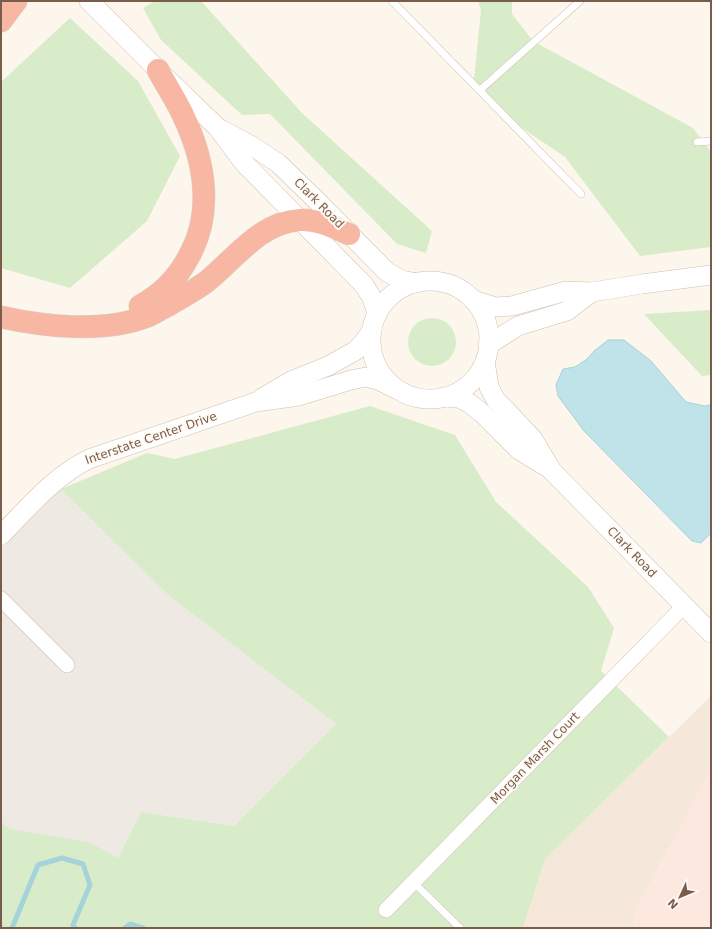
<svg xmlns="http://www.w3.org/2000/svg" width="712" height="929" font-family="'DejaVu Sans',sans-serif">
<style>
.residential{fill:#f5e8da}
.commercial{fill:#fde8e0}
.industrial{fill:#efe9e4}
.green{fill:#d8ecc9}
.water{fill:#bfe3e8;stroke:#a5d3da}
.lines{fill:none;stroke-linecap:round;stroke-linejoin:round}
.stream{stroke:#a5d3da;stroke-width:5}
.service-casing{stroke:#d1beb0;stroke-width:8}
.minor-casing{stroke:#d1beb0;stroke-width:16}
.tertiary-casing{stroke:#d1beb0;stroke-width:20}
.motorway-casing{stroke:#dad1cd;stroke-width:23}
.service{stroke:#fff;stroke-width:7}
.minor{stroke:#fff;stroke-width:15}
.tertiary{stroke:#fff;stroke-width:19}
.motorway{stroke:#f7b7a3;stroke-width:22}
.labels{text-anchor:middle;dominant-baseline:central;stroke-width:4;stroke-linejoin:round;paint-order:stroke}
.street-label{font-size:12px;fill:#7a5c4d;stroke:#fffaf3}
</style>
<rect width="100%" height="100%" fill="#fdf6ec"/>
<polygon class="residential" points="711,696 711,770 633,915 633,928 523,928 545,859"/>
<polygon class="commercial" points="711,770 711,928 633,928 633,915"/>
<polygon class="industrial" points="61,489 168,595 336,724 234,826 141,812 118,858 90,842 10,829 1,821 1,548"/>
<g class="green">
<polygon points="155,1 201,1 302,113 432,231 426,253 397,244 270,114 242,115 161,40 143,8"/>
<polygon points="478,1 512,1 512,14 533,41 693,128 711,152 711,247 640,256 565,157 497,111 474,79 481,10"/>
<polygon points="70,18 138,81 180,156 147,221 70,288 1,268 1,82"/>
<polygon points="711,310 711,375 702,376 644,314"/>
<circle cx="432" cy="342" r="24"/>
<polygon points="370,406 455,435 496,502 588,587 614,628 601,671 669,737 545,859 523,928 1,928 1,821 10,829 90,842 118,858 141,812 234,826 336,724 168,595 61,489 147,453 175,459"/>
</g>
<polygon class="water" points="608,340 624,340 651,361 686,402 705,406 711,405 711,533 701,543 692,541 584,431 558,396 556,385 563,369 575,367 587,359 594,351"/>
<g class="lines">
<g class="stream">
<polyline points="12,928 38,865 62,858 83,864 90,885 73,925 75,928"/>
<polyline points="125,928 130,924 143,928"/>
</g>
<defs>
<g id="service">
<polyline points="392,1 581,194"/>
<polyline points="480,90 580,1"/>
<polyline points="697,142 711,141"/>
<polyline points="413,882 460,928"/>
</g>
<g id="minor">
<polyline points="1,599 67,665"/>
<polyline points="386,910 684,606"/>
</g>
<g id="tertiary">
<polyline points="89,1 158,70 217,127 244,163 364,285 372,298 377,314"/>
<polyline points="222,130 252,146 278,163 315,199 387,272 402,280 416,283"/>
<circle cx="430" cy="340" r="59"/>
<polyline points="473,300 496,307 512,306 566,291 592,292 642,284 711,275"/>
<polyline points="488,345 518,326 567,311 592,292"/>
<polyline points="485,361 489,387 496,400 533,439 552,471 711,633"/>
<polyline points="445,397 459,398 469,403 483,414 519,450 550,469"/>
<polyline points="262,398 293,380 328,366 355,351 363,343 372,330"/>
<path d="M1 535C28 508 54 476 89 459L256 402 299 396 351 380 366 377 378 380 396 389"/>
</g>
<g id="motorway">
<polyline points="1,21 16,1"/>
<path d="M140 306C160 295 177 279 188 258 214 213 205 161 183 115 176 100 166 85 158 70"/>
<path d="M1 317C45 327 105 333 148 316 154 313 161 309 167 306 180 298 194 291 206 282 235 259 260 222 300 220 317 219 333 227 349 234"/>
</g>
</defs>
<use href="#service" class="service-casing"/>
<use href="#minor" class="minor-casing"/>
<use href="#tertiary" class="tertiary-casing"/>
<use href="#motorway" class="motorway-casing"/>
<use href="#service" class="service"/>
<use href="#minor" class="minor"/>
<use href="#tertiary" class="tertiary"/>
<use href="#motorway" class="motorway"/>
</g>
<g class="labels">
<g class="street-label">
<text transform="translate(319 203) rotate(45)">Clark Road</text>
<text transform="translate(151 438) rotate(-19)">Interstate Center Drive</text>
<text transform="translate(632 552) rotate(46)">Clark Road</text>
<text transform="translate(535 758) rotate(-46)">Morgan Marsh Court</text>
</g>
</g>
<rect width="712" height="929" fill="none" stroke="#7a5c4d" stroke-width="4"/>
<g transform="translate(680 897) rotate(226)" stroke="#fffaf3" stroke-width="3" paint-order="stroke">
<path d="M0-3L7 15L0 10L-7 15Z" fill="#7a5c4d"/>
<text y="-6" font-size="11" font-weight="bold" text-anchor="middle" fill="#7a5c4d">N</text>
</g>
</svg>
